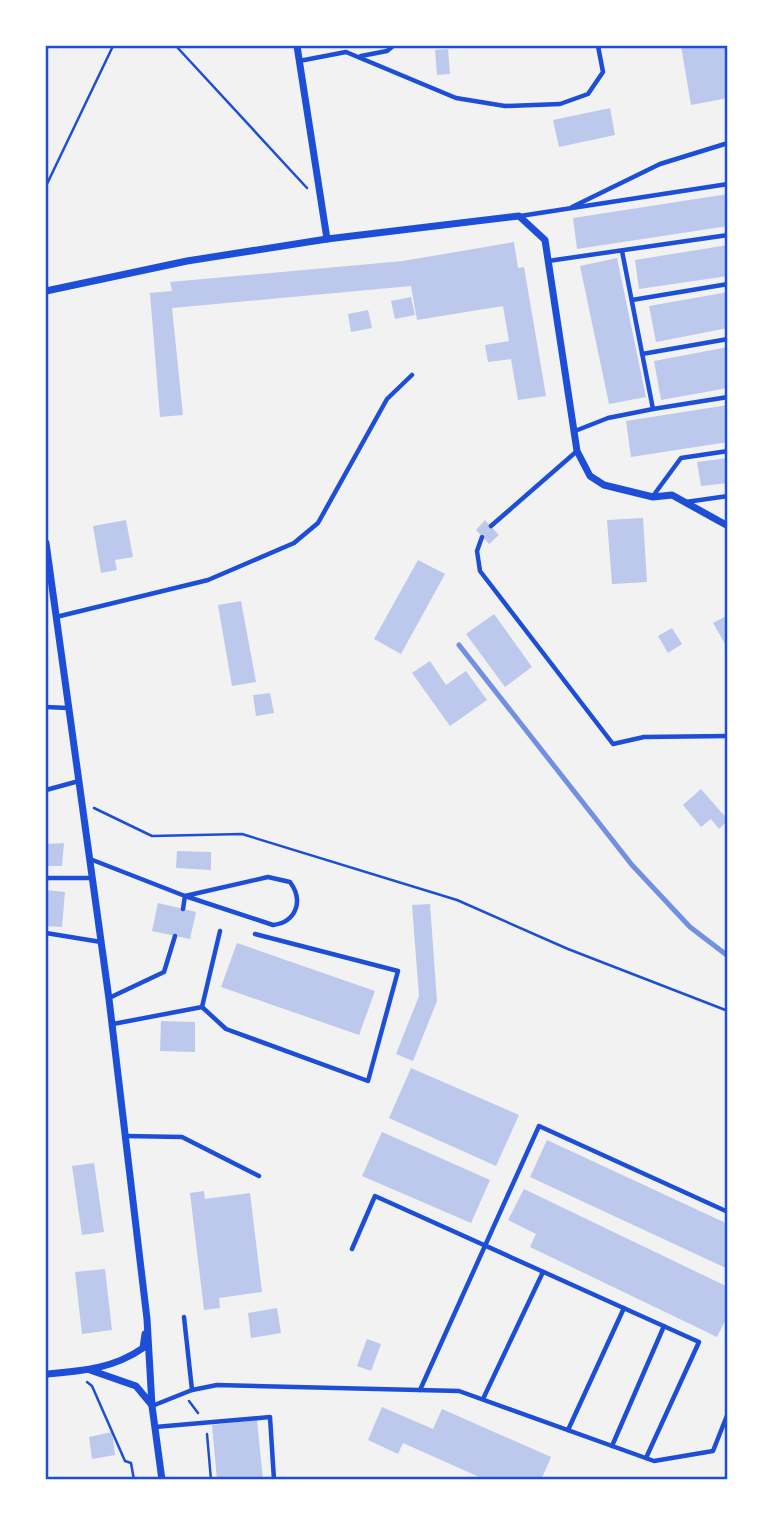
<svg xmlns="http://www.w3.org/2000/svg" width="773" height="1525" font-family="'Fira Sans Condensed',sans-serif">
<style>
.building{fill:#bdc9ec}
.lines{fill:none;stroke-linecap:round;stroke-linejoin:round}
.path{stroke:#1d4ed8;stroke-width:2.5}
.service{stroke:#1d4ed8;stroke-width:4.5}
.minor{stroke:#1d4ed8;stroke-width:7}
.rail{stroke:#7290e2;stroke-width:5}
.neatline{fill:none;stroke:#1d4ed8;stroke-width:2.5}
</style>
<rect width="100%" height="100%" fill="#f2f2f2"/>
<g class="building">
<polygon points="681,46 727,46 728,98 691,105"/>
<polygon points="448,49 450,74 437,75 435,50"/>
<polygon points="610,108 615,135 559,147 553,120"/>
<polygon points="728,194 728,226 577,249 573,218"/>
<polygon points="514,242 518,268 524,267 546,396 518,400 511,359 488,362 485,345 509,341 503,306 417,320 411,286 172,308 183,415 160,417 150,293 172,291 170,282 403,261"/>
<polygon points="728,245 728,276 639,289 635,260"/>
<polygon points="617,258 646,397 609,404 580,266"/>
<polygon points="728,292 728,328 656,342 649,306"/>
<polygon points="411,297 415,315 395,319 391,301"/>
<polygon points="368,310 372,328 351,332 348,314"/>
<polygon points="728,347 728,388 661,400 654,361"/>
<polygon points="728,405 728,442 631,457 626,421"/>
<polygon points="728,458 728,483 701,486 697,462"/>
<polygon points="643,518 647,582 612,584 607,520"/>
<polygon points="126,520 133,557 115,560 117,570 101,573 93,526"/>
<polygon points="485,520 499,535 489,544 476,530"/>
<polygon points="418,560 445,574 401,654 374,639"/>
<polygon points="241,601 256,682 232,686 218,605"/>
<polygon points="494,614 532,667 505,687 466,634"/>
<polygon points="728,615 728,649 713,623"/>
<polygon points="672,628 682,644 668,653 658,636"/>
<polygon points="430,661 446,685 466,671 487,700 450,726 412,673"/>
<polygon points="270,693 274,713 256,716 253,695"/>
<polygon points="701,789 728,820 719,829 711,819 701,827 683,805"/>
<polygon points="64,843 62,866 46,866 46,844"/>
<polygon points="177,851 211,852 211,870 176,868"/>
<polygon points="46,890 65,892 62,927 46,926"/>
<polygon points="158,903 196,912 190,939 152,931"/>
<polygon points="430,904 437,1001 413,1061 396,1054 419,996 412,905"/>
<polygon points="237,943 375,991 359,1035 221,987"/>
<polygon points="161,1021 195,1022 195,1052 160,1051"/>
<polygon points="411,1068 519,1115 496,1166 389,1118"/>
<polygon points="382,1132 490,1180 471,1223 362,1176"/>
<polygon points="547,1140 728,1224 728,1269 530,1177"/>
<polygon points="94,1163 104,1232 82,1235 72,1166"/>
<polygon points="524,1189 728,1287 728,1315 717,1337 530,1247 536,1234 508,1220"/>
<polygon points="204,1191 205,1199 250,1193 262,1292 219,1298 220,1308 204,1310 190,1193"/>
<polygon points="105,1269 112,1330 82,1334 75,1272"/>
<polygon points="277,1308 281,1333 251,1338 248,1313"/>
<polygon points="367,1339 381,1344 371,1371 357,1366"/>
<polygon points="382,1407 433,1429 442,1409 551,1457 541,1480 486,1480 403,1443 398,1454 368,1440"/>
<polygon points="257,1420 263,1480 217,1480 212,1425"/>
<polygon points="112,1432 115,1455 92,1459 89,1437"/>
</g>
<g class="lines">
<g class="path">
<polyline points="176,46 307,188"/>
<polyline points="46,186 113,46"/>
<polyline points="94,808 152,836 242,834 457,900 568,949 728,1011"/>
<polyline points="87,1382 92,1386 125,1461 131,1463 134,1480"/>
<polyline points="189,1401 198,1413"/>
<polyline points="207,1434 211,1480"/>
</g>
<g class="service">
<polyline points="361,56 387,51 393,46"/>
<polyline points="299,61 346,52 456,98 505,106 560,104 588,94 603,72 598,46"/>
<polyline points="572,207 660,164 728,143"/>
<polyline points="520,216 728,184"/>
<polyline points="622,251 653,409 728,397"/>
<polyline points="548,261 728,235"/>
<polyline points="632,300 728,284"/>
<polyline points="642,354 728,339"/>
<polyline points="575,431 608,418 653,409"/>
<polyline points="653,496 681,458 728,451"/>
<polyline points="686,502 728,496"/>
<polyline points="491,526 577,451"/>
<polyline points="482,537 477,551 480,571 613,744 644,737 728,736"/>
<polyline points="56,617 208,580 294,543 318,523 387,399 412,375"/>
<polyline points="46,707 68,708"/>
<polyline points="46,790 79,781"/>
<path d="M90 859 185 896 273 925C296 922 304 901 290 882L268 877 185 896"/>
<polyline points="46,878 92,878"/>
<polyline points="183,909 185,896"/>
<polyline points="46,933 101,942"/>
<polyline points="109,998 164,972 175,936"/>
<polyline points="202,1007 226,1029 368,1081 398,971 255,934"/>
<polyline points="113,1024 202,1007 220,931"/>
<polyline points="126,1136 182,1137 259,1176"/>
<polyline points="352,1249 375,1196 699,1342 646,1458"/>
<polyline points="184,1317 192,1390"/>
<polyline points="420,1390 539,1126 728,1212"/>
<polyline points="483,1399 543,1272"/>
<polyline points="152,1406 192,1390 217,1385 459,1391 654,1461 713,1451 728,1413"/>
<polyline points="155,1427 270,1417 274,1480"/>
<polyline points="568,1430 624,1308"/>
<polyline points="612,1446 664,1326"/>
</g>
<g class="minor">
<polyline points="297,46 327,239"/>
<polyline points="46,291 187,261 327,239 519,216 545,240 577,451 590,476 604,485 653,497 672,495 728,526"/>
<polyline points="46,543 109,999 147,1319 152,1406 162,1480"/>
<polyline points="90,1370 136,1386 151,1404"/>
<path d="M46 1374C81 1371 113 1369 143 1348L145 1334"/>
</g>
<polyline class="rail" points="459,645 632,865 690,927 728,956"/>
</g>
<rect width="773" height="1525" fill="none" stroke="#ffffff" stroke-width="94"/>
<rect x="47" y="47" width="679" height="1431" class="neatline"/>
</svg>
